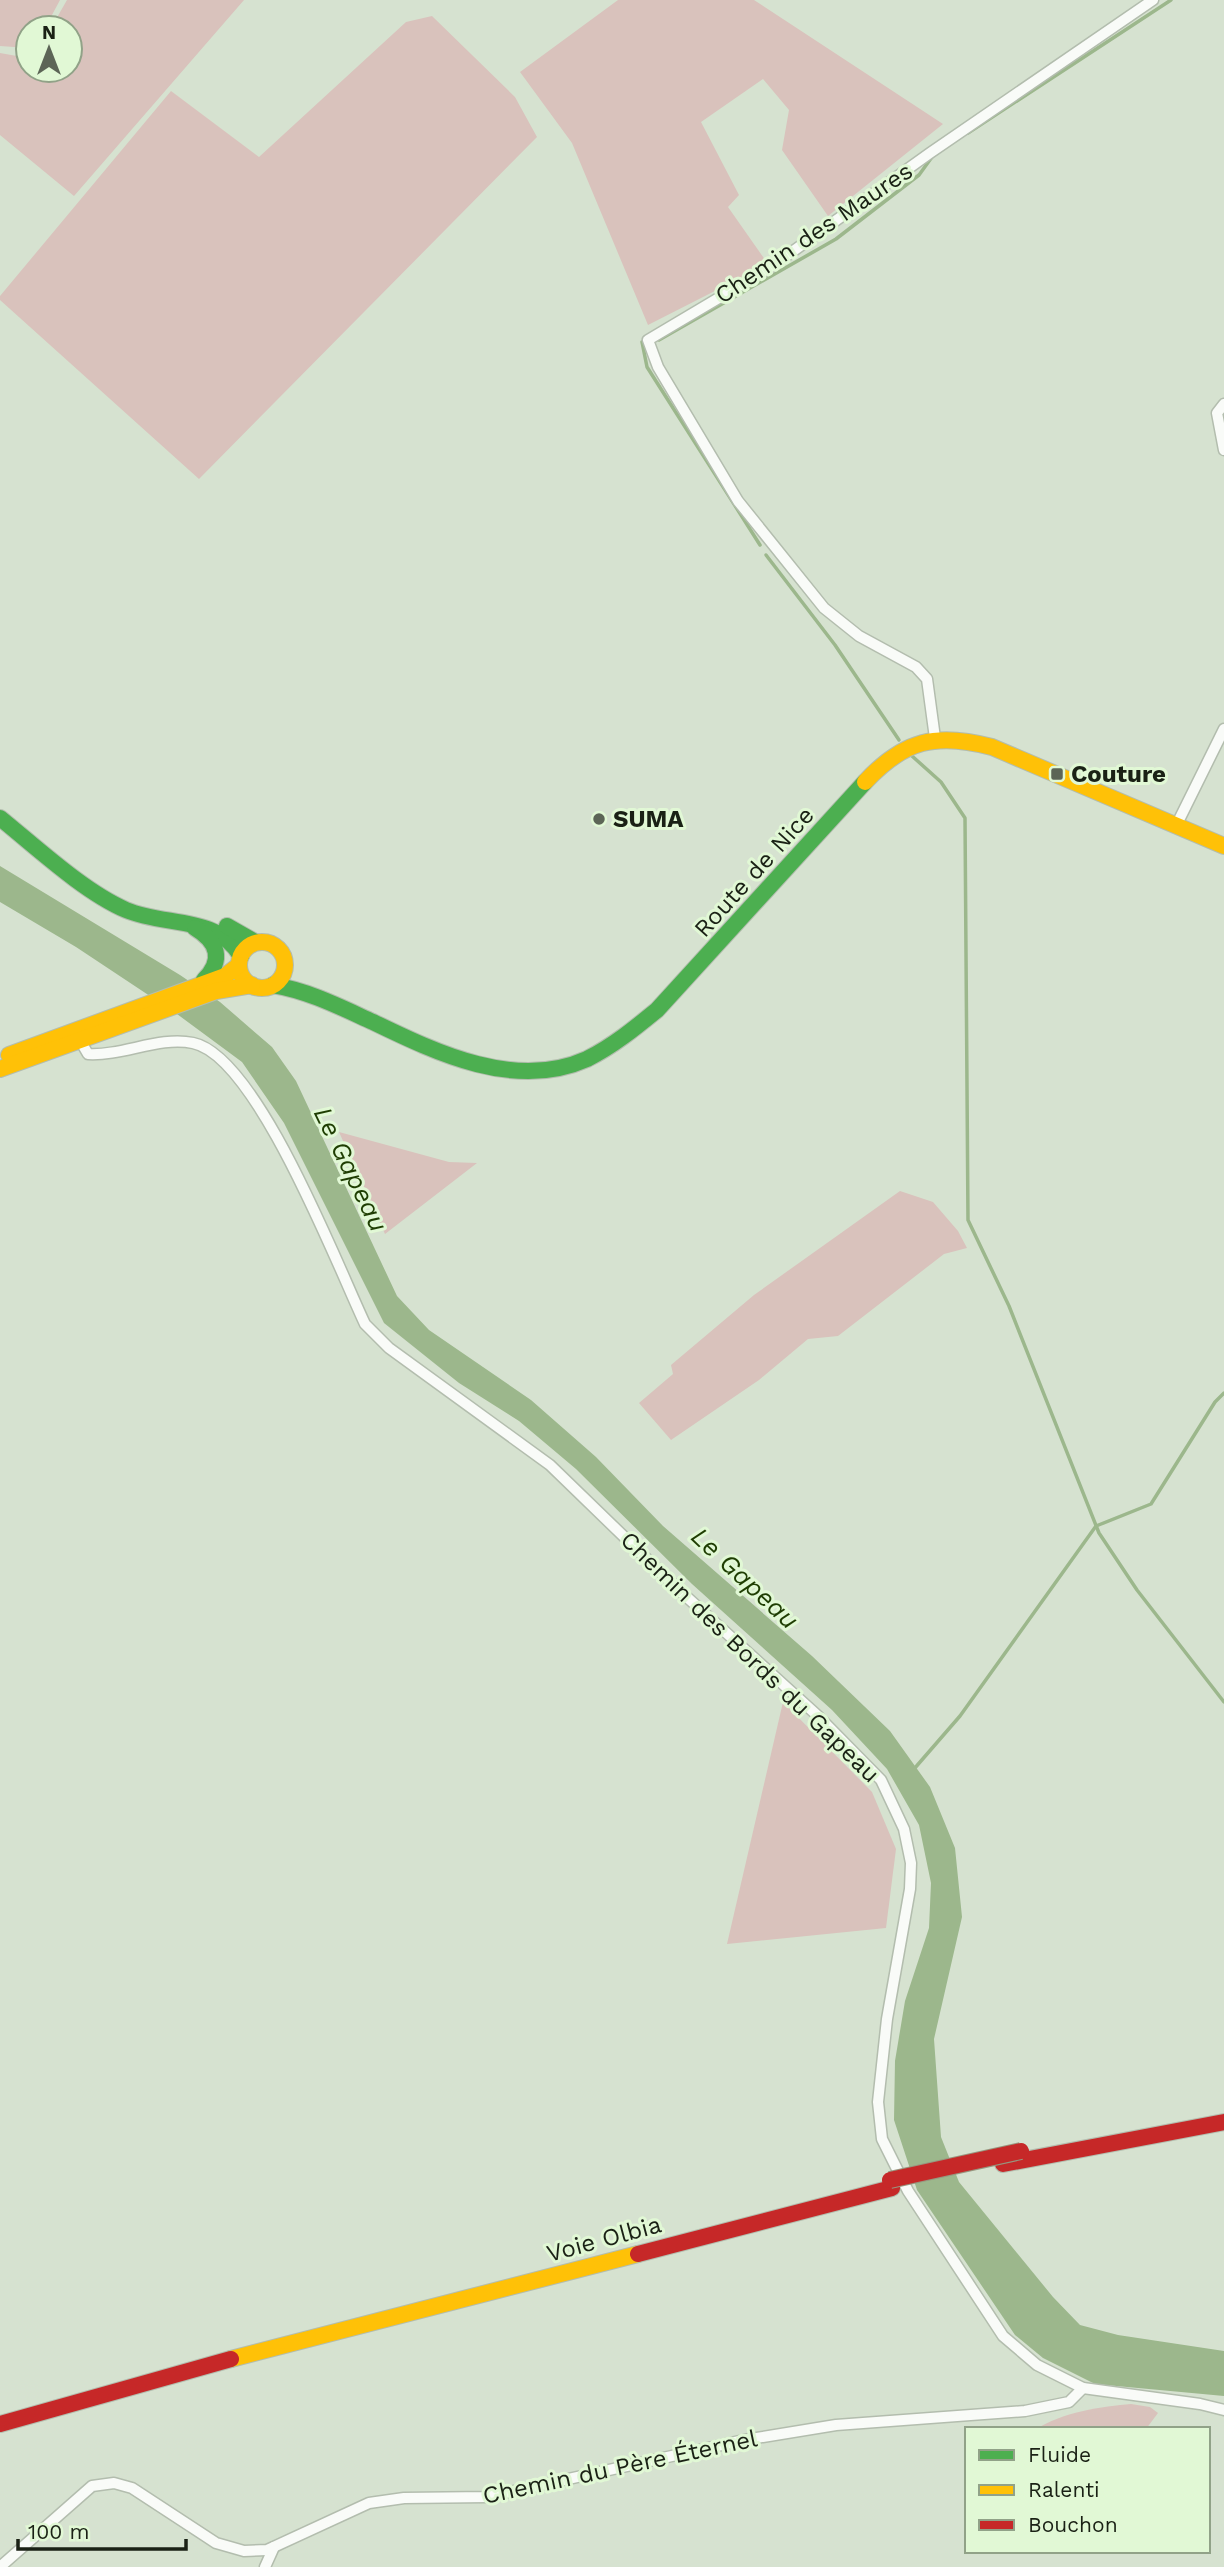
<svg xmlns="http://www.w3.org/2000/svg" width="1224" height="2567" font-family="'Work Sans',sans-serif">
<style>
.green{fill:#d9c2bc}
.water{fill:#9cb78c}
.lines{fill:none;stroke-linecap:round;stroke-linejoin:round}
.stream{stroke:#9cb78c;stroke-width:3.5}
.street-casing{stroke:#b3bdae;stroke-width:13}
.fast-casing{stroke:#b3bdae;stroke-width:18}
.slow-casing{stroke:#b3bdae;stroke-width:18}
.jam-casing{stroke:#b3bdae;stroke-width:18}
.street{stroke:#f9fbf8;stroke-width:10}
.fast{stroke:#4caf50;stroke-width:16}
.slow{stroke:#ffc107;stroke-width:16}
.jam{stroke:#c62828;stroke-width:16}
.jam-bridge-casing{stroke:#97967f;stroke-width:18;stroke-linecap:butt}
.jam-bridge{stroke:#c62828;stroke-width:16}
.poi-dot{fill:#5c6556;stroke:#e1f8d5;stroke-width:2.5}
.labels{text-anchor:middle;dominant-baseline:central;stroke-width:6;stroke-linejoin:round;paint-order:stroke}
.street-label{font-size:24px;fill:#1a2115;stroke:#e1f8d5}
.poi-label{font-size:24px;font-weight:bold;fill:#1a2115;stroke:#e1f8d5;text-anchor:start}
.water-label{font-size:26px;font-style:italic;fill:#1e3d02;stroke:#e1f8d5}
</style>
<rect width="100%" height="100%" fill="#d6e2d0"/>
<g class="green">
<polygon points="0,0 60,0 45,28 28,28 28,48 0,46"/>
<polygon points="67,0 244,0 74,196 0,135 0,53 28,58 28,70 70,70 70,28 51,28"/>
<polygon points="618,0 754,0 943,124 828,216 782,150 789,110 763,79 701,122 739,195 728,207 768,264 648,325 572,143 520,72"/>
<polygon points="432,16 515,97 537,137 199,479 0,300 0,296 171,91 259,157 406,22"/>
<polygon points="339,1132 449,1162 477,1163 385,1234"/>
<polygon points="900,1191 933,1202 958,1231 967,1248 944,1254 838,1336 808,1339 759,1380 671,1440 639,1403 673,1374 671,1365 754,1295"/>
<polygon points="783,1702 872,1792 896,1849 886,1928 727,1944"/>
<path d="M1131 2404 1150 2407 1158 2413 1146 2429H1037C1059 2413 1104 2406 1131 2404Z"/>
</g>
<polygon class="water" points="0,866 180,975 220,1002 272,1047 296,1081 397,1296 429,1330 531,1400 596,1457 663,1526 812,1656 890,1731 930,1787 955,1848 962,1917 934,2039 941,2137 959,2182 1053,2297 1080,2325 1118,2335 1224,2351 1224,2396 1095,2384 1043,2358 1015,2335 917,2190 894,2120 895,2061 905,2001 929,1928 931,1883 919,1825 887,1769 832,1710 692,1584 576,1469 519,1421 459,1383 384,1323 284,1123 242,1062 177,1014 76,947 0,902"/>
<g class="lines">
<g class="stream">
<polyline points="968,133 1171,0"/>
<polyline points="659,340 836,239 919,175 932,157"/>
<polyline points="642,342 647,367 760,545"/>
<polyline points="766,555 835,645 899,740"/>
<polyline points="912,756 941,782 965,818 968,1220 1009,1306 1099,1533 1137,1590 1224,1702"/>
<polyline points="914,1769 960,1716 1096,1526 1151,1504 1215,1402 1224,1393"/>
</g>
<defs>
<g id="street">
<polyline points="1224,404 1217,413 1224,450"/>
<polyline points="935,738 927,679 916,667 859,636 824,608 738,501 658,367 648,340 771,267 930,153 1153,0"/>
<polyline points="1176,826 1224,729"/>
<path d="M77 1035 88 1054C123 1056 159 1036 193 1043 257 1056 337 1265 365 1324L389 1348 550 1465 679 1590 818 1716 881 1780 904 1829 911 1863 910 1889 887 2019 878 2102 882 2139 908 2191 1003 2336 1037 2365 1083 2388 1200 2404 1224 2410"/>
<polyline points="0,2567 92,2486 114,2483 132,2488 216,2543 244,2551 267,2550 369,2503 404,2498 487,2497 744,2440 836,2425 1025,2411 1069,2402 1083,2388"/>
<polyline points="265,2567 274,2547"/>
</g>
<g id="fast">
<path d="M0 818C36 847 84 892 126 910 166 927 216 915 241 956"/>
<polyline points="227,926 255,942"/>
<path d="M195 928C218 942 224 960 204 980"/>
<path d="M273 985C309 991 340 1007 373 1022 437 1053 516 1091 587 1059 613 1046 635 1028 657 1010L865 782"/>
</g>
<g id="slow">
<path d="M865 782C904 740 936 732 992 747L1224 846"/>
<circle cx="262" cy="965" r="23"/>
<polyline points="9,1055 225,976 239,965"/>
<polyline points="0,1069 216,991 252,985"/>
<polyline points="231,2359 638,2254"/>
</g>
<g id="jam">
<polyline points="1003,2164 1224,2122"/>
<polyline points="638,2254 892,2188"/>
<polyline points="0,2424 231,2359"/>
</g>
</defs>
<use href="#street" class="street-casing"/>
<use href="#fast" class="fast-casing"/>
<use href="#slow" class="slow-casing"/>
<use href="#jam" class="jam-casing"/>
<use href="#street" class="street"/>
<use href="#fast" class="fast"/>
<use href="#slow" class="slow"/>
<use href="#jam" class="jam"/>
<defs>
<polyline id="jam-bridge" points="890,2180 1021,2151"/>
</defs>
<use href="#jam-bridge" class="jam-bridge-casing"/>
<use href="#jam-bridge" class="jam-bridge"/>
</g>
<g class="poi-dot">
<rect x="1050" y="767" width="14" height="14" rx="3.5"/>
<circle cx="599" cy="819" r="7"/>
</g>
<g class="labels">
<g class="street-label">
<text transform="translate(814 233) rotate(-34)">Chemin des Maures</text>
<text transform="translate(754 872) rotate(-48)">Route de Nice</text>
<text transform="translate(750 1657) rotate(44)">Chemin des Bords du Gapeau</text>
<text transform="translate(604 2239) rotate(-15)">Voie Olbia</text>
<text transform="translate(620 2467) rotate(-12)">Chemin du Père Éternel</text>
</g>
<g class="poi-label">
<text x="1071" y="774">Couture</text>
<text x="613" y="819">SUMA</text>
</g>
<g class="water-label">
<text transform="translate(351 1169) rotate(64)">Le Gapeau</text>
<text transform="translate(745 1578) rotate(43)">Le Gapeau</text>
</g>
</g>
<rect x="965" y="2427" width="245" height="126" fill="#e1f8d5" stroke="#91a288" stroke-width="2"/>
<rect x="979" y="2450" width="35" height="10" fill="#4caf50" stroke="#91a288" stroke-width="2"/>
<text x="1028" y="2462" font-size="21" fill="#1a2115">Fluide</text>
<rect x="979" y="2485" width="35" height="10" fill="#ffc107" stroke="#91a288" stroke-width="2"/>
<text x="1028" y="2497" font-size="21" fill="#1a2115">Ralenti</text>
<rect x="979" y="2520" width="35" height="10" fill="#c62828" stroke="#91a288" stroke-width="2"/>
<text x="1028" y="2532" font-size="21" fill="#1a2115">Bouchon</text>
<g transform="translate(49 49)"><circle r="33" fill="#e1f8d5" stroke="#91a288" stroke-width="2"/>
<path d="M0-5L12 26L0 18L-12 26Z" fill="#5c6556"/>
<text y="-10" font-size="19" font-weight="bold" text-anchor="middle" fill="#1a2115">N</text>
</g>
<path d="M18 2539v10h168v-10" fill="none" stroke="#1a2115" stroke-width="3.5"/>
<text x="28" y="2539" font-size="21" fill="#1a2115" stroke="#e1f8d5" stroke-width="5" paint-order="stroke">100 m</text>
</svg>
